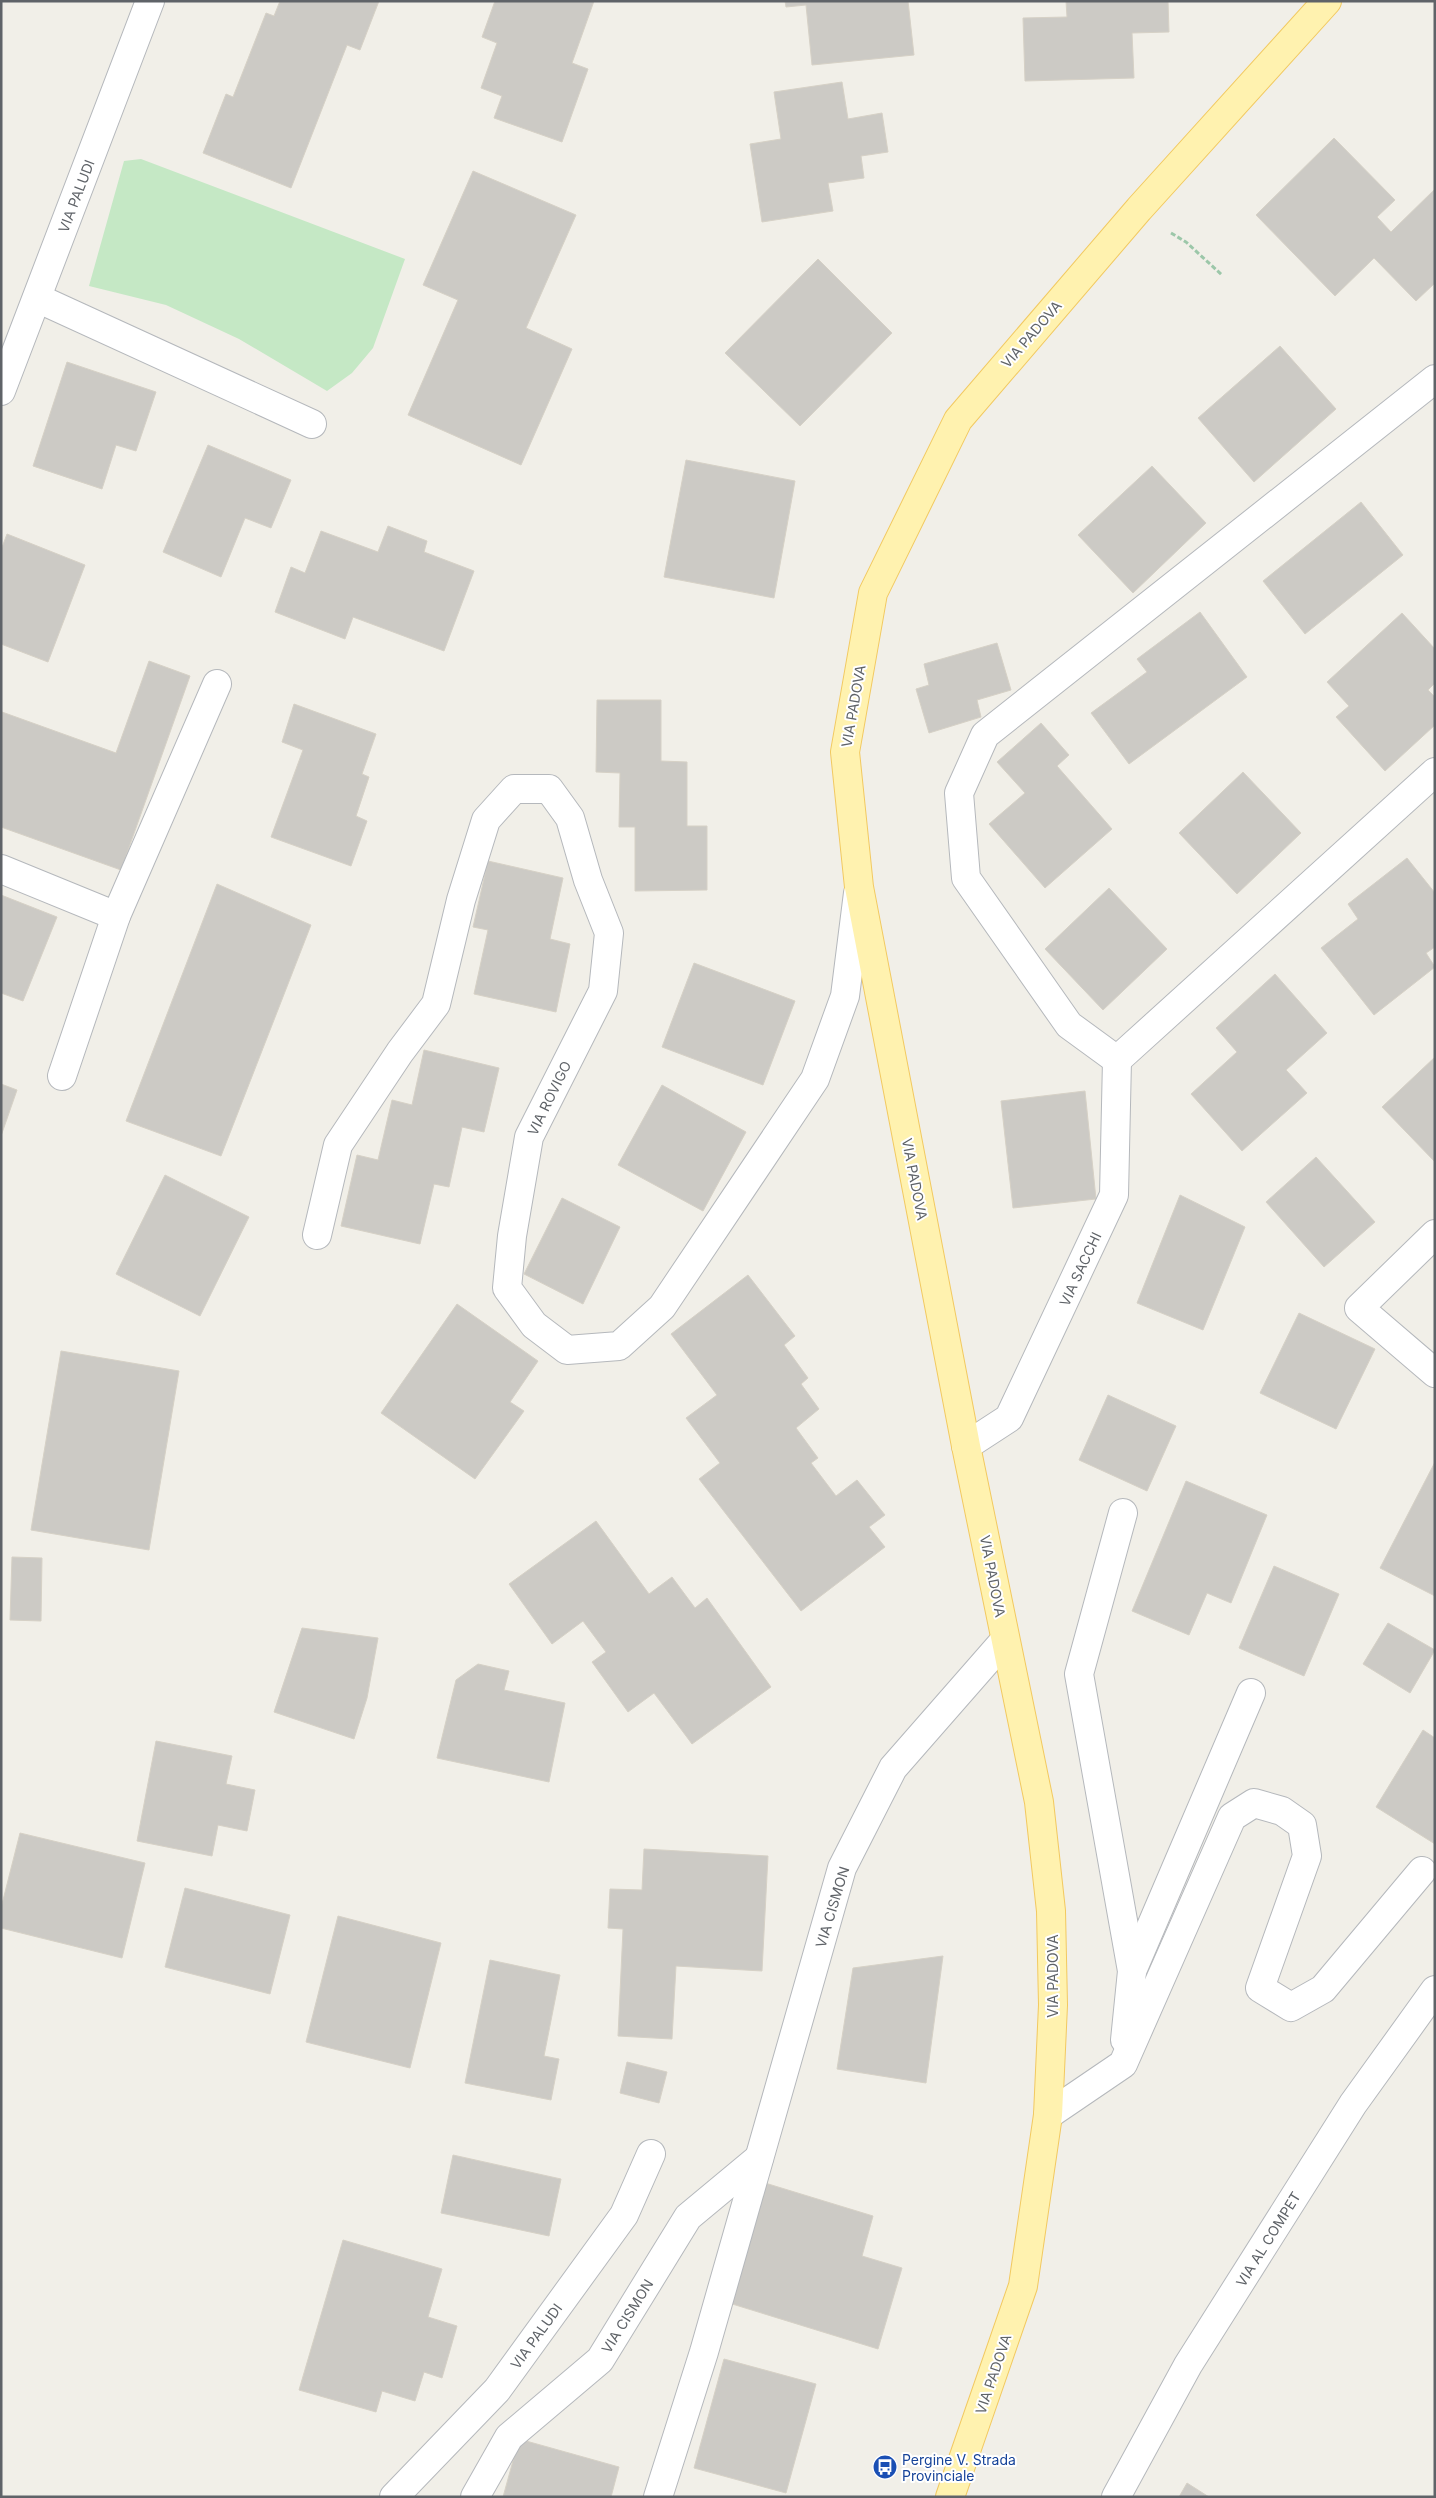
<svg xmlns="http://www.w3.org/2000/svg" width="1436" height="2498" font-family="Inter,sans-serif">
<style>
.green{fill:#c5e8c5}
.building{fill:#cccac5;stroke:#d6d1c6}
.lines{fill:none;stroke-linecap:round;stroke-linejoin:round}
.minor-casing{stroke:#b5b8bc;stroke-width:30}
.major-casing{stroke:#f2c960;stroke-width:30}
.path{stroke:#9cc7a9;stroke-width:3;stroke-dasharray:5 2.5;stroke-linecap:butt}
.minor{stroke:#fff;stroke-width:28}
.major{stroke:#fff2af;stroke-width:28}
.labels{text-anchor:middle;dominant-baseline:central;stroke-width:4;stroke-linejoin:round;paint-order:stroke}
.street-label{font-size:14px;fill:#5f6368;stroke:#fff}
.transit-label{font-size:14px;fill:#164399;stroke:#fff;text-anchor:start}
</style>
<rect width="100%" height="100%" fill="#f1efe8"/>
<polygon class="green" points="141,159 405,259 373,348 352,373 327,391 239,339 166,305 89,286 124,161"/>
<g class="building">
<polygon points="280,1 379,1 360,50 347,45 291,188 203,153 226,94 233,97 266,13 274,16"/>
<polygon points="495,1 594,1 572,63 588,69 562,142 494,118 502,96 481,88 497,43 482,37"/>
<polygon points="785,1 908,1 914,55 812,65 806,5 786,7"/>
<polygon points="1066,1 1168,1 1169,32 1132,33 1134,78 1025,81 1023,18 1067,17"/>
<polygon points="842,82 848,119 882,113 888,152 861,156 864,178 828,183 833,211 762,222 750,144 781,139 774,92"/>
<polygon points="1334,138 1395,200 1377,217 1391,232 1435,189 1435,283 1416,301 1374,258 1335,296 1256,215"/>
<polygon points="473,171 576,215 526,328 572,349 521,465 408,415 458,300 423,285"/>
<polygon points="818,259 892,333 800,426 725,353"/>
<polygon points="1280,346 1336,409 1254,482 1198,418"/>
<polygon points="67,362 156,392 136,451 116,445 102,489 33,466"/>
<polygon points="208,445 291,480 271,528 245,518 221,577 163,552"/>
<polygon points="686,460 795,481 774,598 664,577"/>
<polygon points="1152,466 1206,523 1133,593 1078,535"/>
<polygon points="1361,502 1403,555 1305,634 1263,581"/>
<polygon points="388,526 427,541 424,552 474,571 444,651 353,617 345,639 275,612 291,567 305,573 321,531 378,552"/>
<polygon points="7,534 85,565 48,662 1,644 1,550"/>
<polygon points="1200,612 1247,677 1129,764 1091,713 1147,672 1137,659"/>
<polygon points="1402,613 1435,649 1435,683 1428,690 1435,697 1435,725 1385,771 1336,717 1349,706 1327,682"/>
<polygon points="997,643 1011,690 977,700 981,717 929,733 916,689 929,685 924,664"/>
<polygon points="149,661 190,676 121,870 1,827 2,712 116,753"/>
<polygon points="597,700 661,700 661,761 687,762 687,826 707,826 707,890 635,891 635,827 619,827 620,773 596,772"/>
<polygon points="294,704 376,734 362,774 369,777 356,816 367,821 351,866 271,837 303,750 282,742"/>
<polygon points="1041,723 1069,755 1057,766 1112,829 1045,888 989,824 1025,793 997,762"/>
<polygon points="1243,772 1301,833 1237,894 1179,833"/>
<polygon points="1407,858 1435,893 1435,947 1426,953 1435,967 1374,1015 1321,948 1358,919 1348,904"/>
<polygon points="488,861 563,878 550,939 570,944 556,1012 474,994 488,930 473,927"/>
<polygon points="217,884 311,925 221,1156 126,1121"/>
<polygon points="1109,888 1167,949 1103,1010 1045,949"/>
<polygon points="1,895 57,917 23,1001 1,993"/>
<polygon points="694,963 795,1001 763,1085 662,1047"/>
<polygon points="1275,974 1327,1033 1286,1070 1307,1093 1242,1151 1191,1094 1237,1052 1216,1028"/>
<polygon points="424,1050 499,1068 484,1132 462,1127 449,1187 434,1184 420,1244 341,1226 357,1155 378,1160 392,1100 412,1105"/>
<polygon points="1435,1057 1435,1162 1382,1107"/>
<polygon points="1,1084 17,1090 1,1136"/>
<polygon points="662,1085 746,1132 703,1211 618,1165"/>
<polygon points="1085,1091 1096,1199 1013,1208 1001,1101"/>
<polygon points="1316,1157 1375,1222 1324,1267 1266,1202"/>
<polygon points="165,1175 249,1217 200,1316 116,1274"/>
<polygon points="1180,1195 1245,1227 1203,1330 1137,1303"/>
<polygon points="562,1198 620,1227 583,1304 524,1274"/>
<polygon points="748,1275 795,1336 784,1345 808,1378 801,1384 819,1409 796,1428 818,1458 811,1463 836,1496 857,1480 885,1515 869,1527 885,1547 801,1611 699,1479 720,1463 686,1418 717,1395 671,1334"/>
<polygon points="457,1304 538,1361 510,1402 524,1411 475,1479 381,1413"/>
<polygon points="1299,1313 1375,1349 1336,1429 1260,1393"/>
<polygon points="61,1351 179,1371 149,1550 31,1530"/>
<polygon points="1108,1395 1176,1426 1147,1491 1079,1460"/>
<polygon points="1435,1462 1435,1596 1380,1568"/>
<polygon points="1186,1481 1267,1515 1231,1603 1207,1593 1189,1635 1132,1611"/>
<polygon points="596,1521 649,1594 672,1577 695,1608 707,1598 771,1687 692,1744 654,1693 628,1712 592,1662 606,1652 583,1621 552,1644 509,1584"/>
<polygon points="12,1557 42,1558 41,1621 10,1620"/>
<polygon points="1274,1566 1339,1594 1304,1676 1239,1648"/>
<polygon points="1388,1623 1435,1650 1410,1693 1363,1664"/>
<polygon points="302,1628 378,1638 367,1698 354,1739 274,1712"/>
<polygon points="478,1664 509,1671 504,1690 565,1703 549,1782 437,1758 456,1680"/>
<polygon points="1423,1730 1435,1738 1435,1844 1376,1807"/>
<polygon points="156,1741 232,1756 226,1784 255,1790 247,1831 218,1825 212,1856 137,1841"/>
<polygon points="20,1833 145,1863 122,1958 1,1928 1,1908"/>
<polygon points="644,1849 768,1856 762,1971 676,1966 672,2039 618,2036 623,1929 608,1928 610,1889 642,1890"/>
<polygon points="185,1888 290,1915 270,1994 165,1967"/>
<polygon points="338,1916 441,1943 410,2068 306,2042"/>
<polygon points="943,1956 926,2083 837,2069 853,1968"/>
<polygon points="490,1960 560,1975 544,2056 559,2059 551,2100 465,2083"/>
<polygon points="627,2062 667,2072 659,2103 620,2093"/>
<polygon points="453,2155 561,2179 549,2236 441,2213"/>
<polygon points="765,2183 873,2216 862,2256 902,2268 878,2349 729,2303"/>
<polygon points="343,2240 442,2269 428,2317 457,2326 442,2378 424,2372 415,2401 382,2391 376,2412 299,2390"/>
<polygon points="724,2359 816,2384 786,2493 694,2468"/>
<polygon points="519,2439 619,2467 611,2497 503,2497"/>
<polygon points="1187,2483 1209,2497 1179,2497"/>
</g>
<g class="lines">
<defs>
<g id="minor">
<polyline points="37,298 312,424"/>
<polyline points="1435,379 985,735 959,793 966,878 1069,1025 1117,1060 1435,772"/>
<polyline points="1,391 150,1"/>
<polyline points="1,869 116,916"/>
<polyline points="62,1076 116,916 217,684"/>
<polyline points="1435,1234 1359,1308 1435,1373"/>
<polyline points="317,1235 338,1145 400,1052 436,1004 461,900 486,820 514,789 549,789 570,818 588,880 609,933 603,991 529,1137 512,1236 507,1288 534,1325 567,1350 619,1346 662,1307 815,1079 845,996 858,893"/>
<polyline points="966,1446 1009,1418 1114,1195 1117,1060"/>
<polyline points="1123,1513 1079,1674 1132,1971 1125,2040"/>
<polyline points="1132,1971 1251,1693"/>
<polyline points="1048,2115 1123,2064 1232,1817 1254,1803 1282,1811 1302,1825 1307,1856 1260,1988 1291,2007 1323,1989 1422,1871"/>
<polyline points="394,2497 497,2390 624,2215 651,2154"/>
<polyline points="475,2497 509,2437 600,2360 688,2217 759,2158"/>
<polyline points="658,2497 704,2352 842,1868 893,1768 1005,1640"/>
<polyline points="1116,2497 1188,2365 1353,2104 1435,1990"/>
</g>
<polyline id="major" points="950,2497 1023,2286 1048,2115 1053,2005 1051,1911 1039,1802 966,1446 859,887 845,752 873,593 958,420 1139,209 1327,1"/>
</defs>
<use href="#minor" class="minor-casing"/>
<use href="#major" class="major-casing"/>
<polyline class="path" points="1171,233 1186,242 1222,275"/>
<use href="#minor" class="minor"/>
<use href="#major" class="major"/>
</g>
<defs>
<symbol id="bus-disc" viewBox="-11 -11 22 22"><circle r="9.5" fill="#1a4fb4" stroke="#fff"/><path d="M-5-6H5V4H4V6H2V4H-2V6H-4V4H-5ZM-3.5-4V0h7V-4ZM-3.5 1.2v1.5H-2V1.2ZM2 1.2v1.5H3.5V1.2Z" fill="#fff"/></symbol>
</defs>
<g fill-rule="evenodd">
<use href="#bus-disc" x="871" y="2453" width="28" height="28"/>
</g>
<g class="labels">
<g class="street-label">
<text transform="translate(76 196) rotate(-69)">VIA PALUDI</text>
<text transform="translate(1031 334) rotate(-49)">VIA PADOVA</text>
<text transform="translate(853 706) rotate(-80)">VIA PADOVA</text>
<text transform="translate(549 1098) rotate(-64)">VIA ROVIGO</text>
<text transform="translate(915 1179) rotate(79)">VIA PADOVA</text>
<text transform="translate(1080 1269) rotate(-65)">VIA SACCHI</text>
<text transform="translate(993 1576) rotate(79)">VIA PADOVA</text>
<text transform="translate(832 1907) rotate(-73)">VIA CISMON</text>
<text transform="translate(1052 1976) rotate(-90)">VIA PADOVA</text>
<text transform="translate(1268 2239) rotate(-58)">VIA AL COMPET</text>
<text transform="translate(627 2316) rotate(-58)">VIA CISMON</text>
<text transform="translate(536 2336) rotate(-54)">VIA PALUDI</text>
<text transform="translate(993 2374) rotate(-71)">VIA PADOVA</text>
</g>
<g class="transit-label">
<text x="902" y="2459">Pergine V. Strada<tspan x="902" dy="16">Provinciale</tspan></text>
</g>
</g>
<rect width="1436" height="2498" fill="none" stroke="#5f6368" stroke-width="5"/>
</svg>
